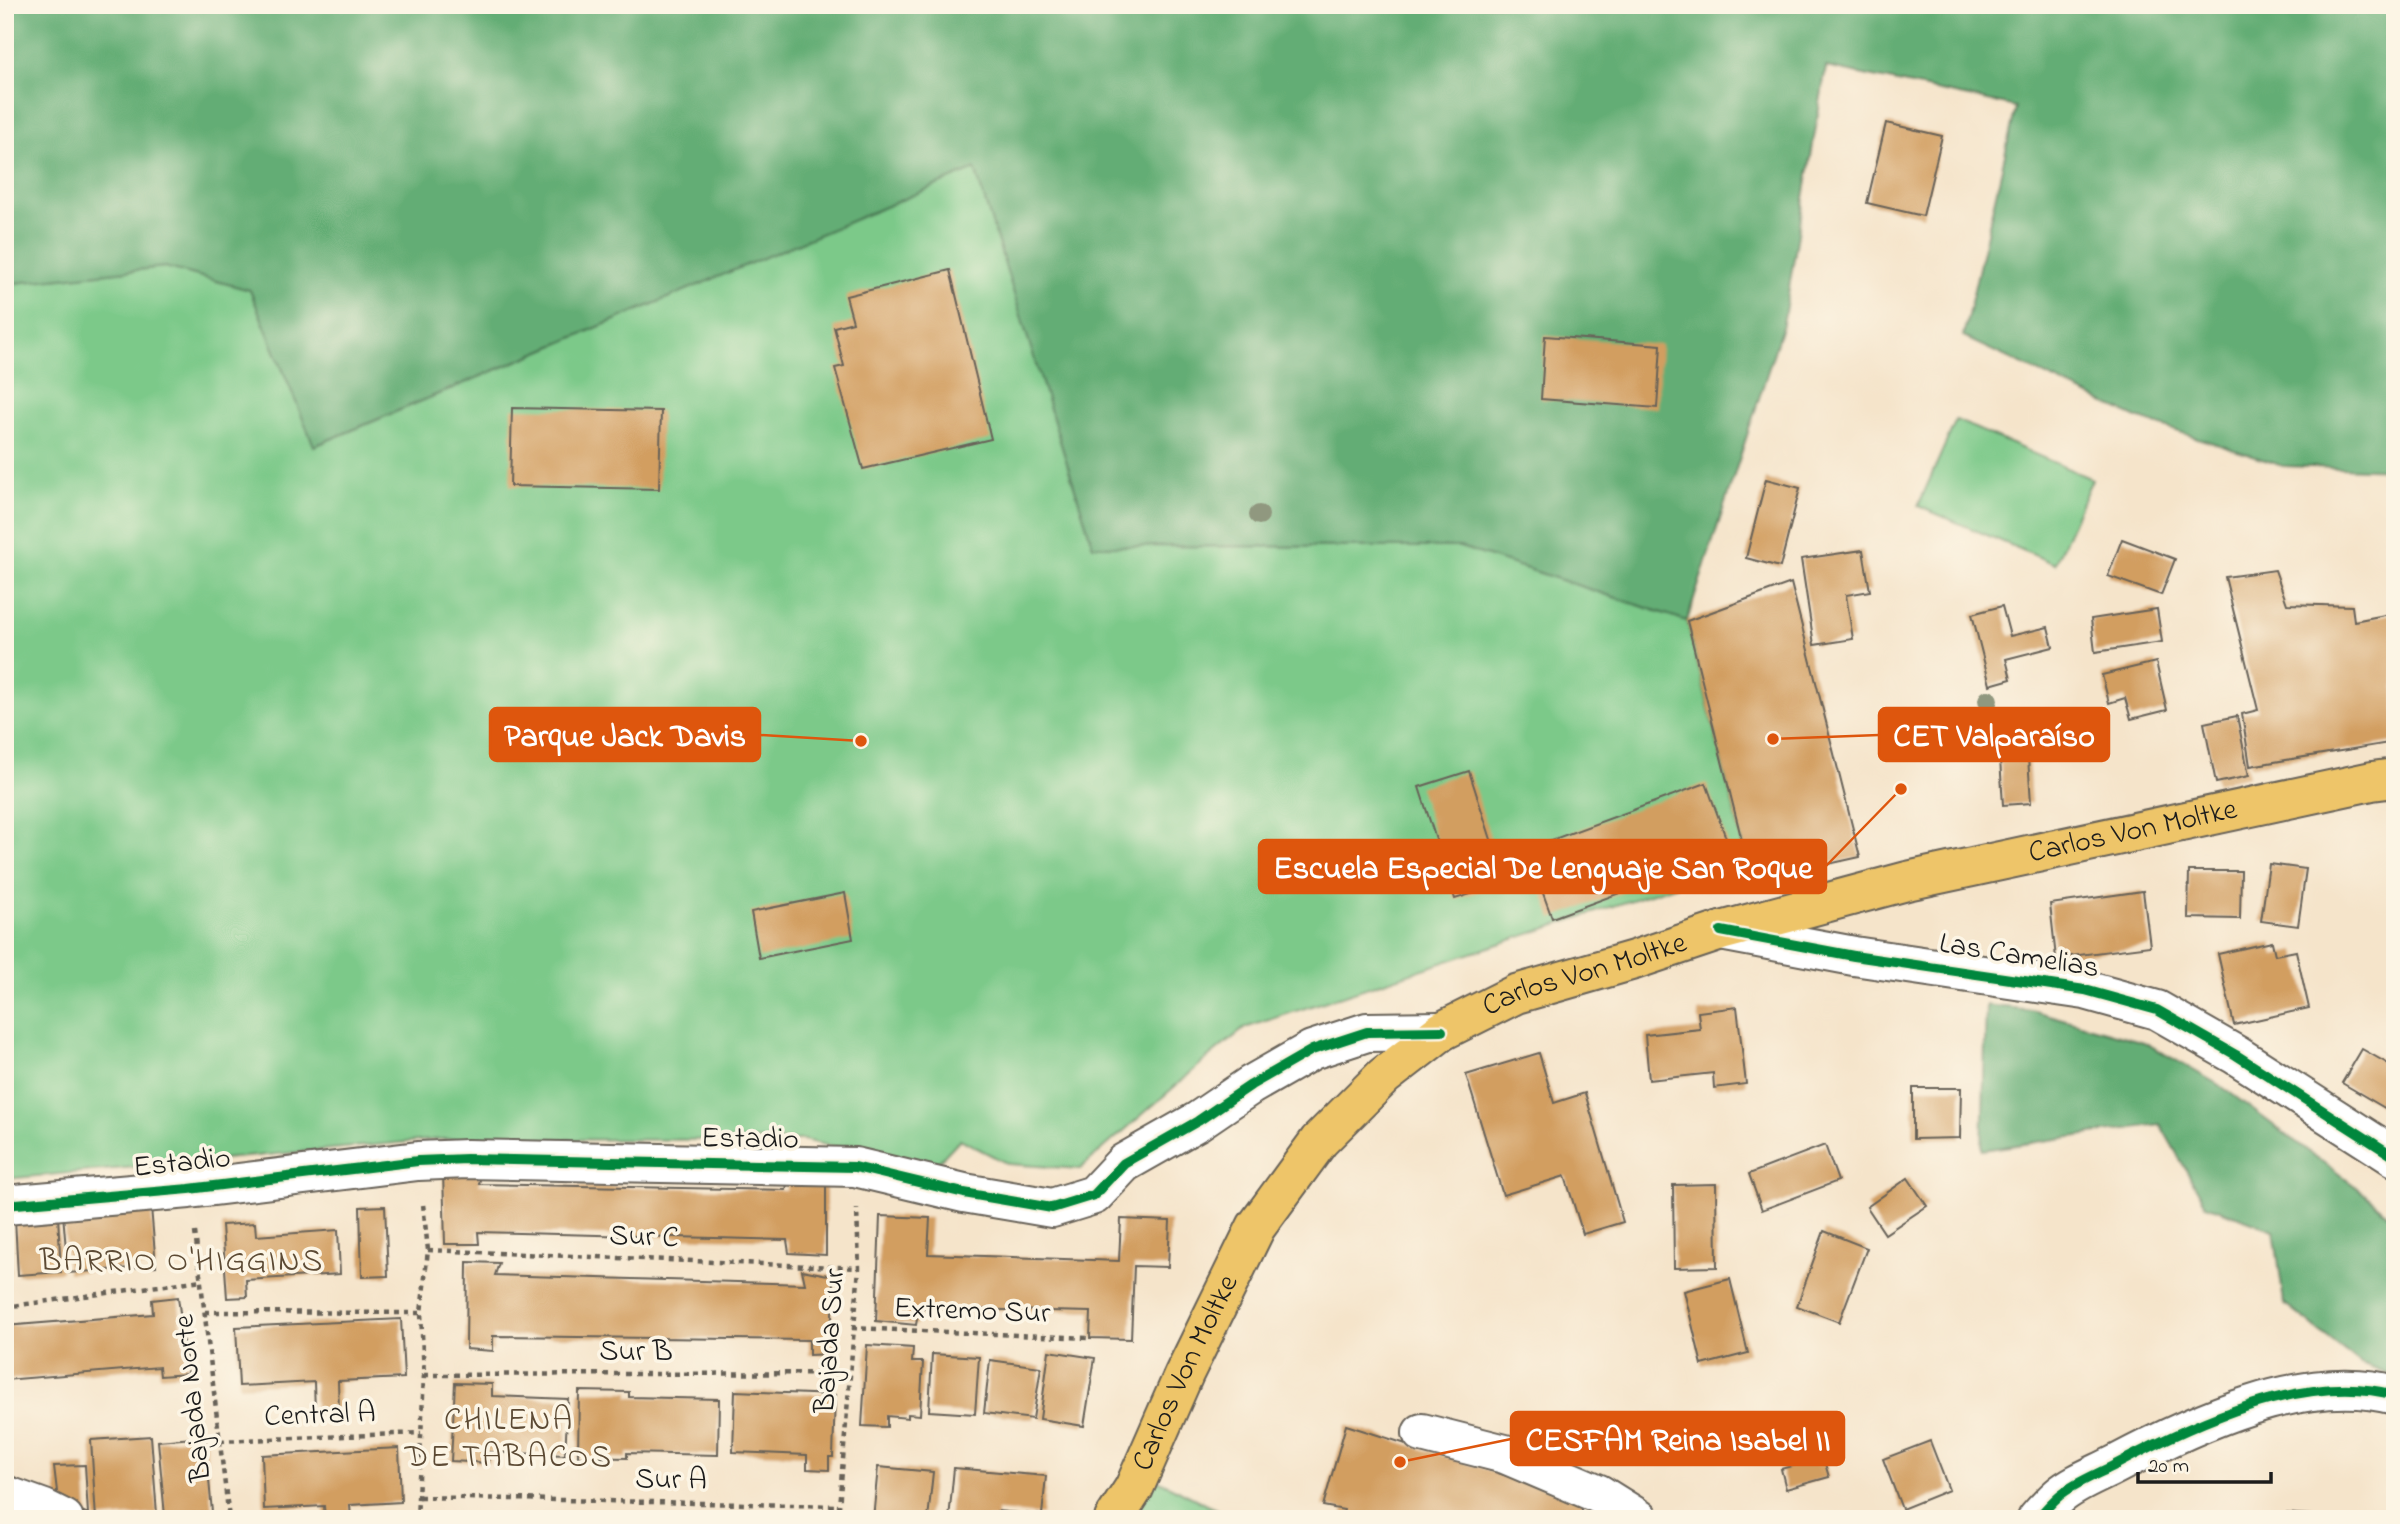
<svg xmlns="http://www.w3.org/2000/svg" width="2400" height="1524" font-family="'Indie Flower',sans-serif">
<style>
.green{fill:#7bc989;stroke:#4c7252;stroke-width:2}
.forest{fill:#64ad75;stroke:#406448;stroke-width:2}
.building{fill:#d29e60}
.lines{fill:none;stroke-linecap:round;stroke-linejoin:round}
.minor-casing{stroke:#686259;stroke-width:42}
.major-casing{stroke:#686259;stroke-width:42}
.path{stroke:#686259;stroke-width:4.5;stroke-dasharray:5 5;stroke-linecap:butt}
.minor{stroke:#fff;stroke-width:38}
.major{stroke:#eec569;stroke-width:38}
.cycleway-casing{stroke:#fcf5e5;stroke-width:15}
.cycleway{stroke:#00873e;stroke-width:10}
.tree{fill:#90987f}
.labels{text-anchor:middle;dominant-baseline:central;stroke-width:7;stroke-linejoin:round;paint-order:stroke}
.street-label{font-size:30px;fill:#1c1c1c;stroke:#fcf5e5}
.neighbourhood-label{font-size:32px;letter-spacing:2px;fill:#5c4a34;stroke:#fcf5e5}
.leader{fill:none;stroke:#de560d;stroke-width:2.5}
.callout-dot{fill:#de560d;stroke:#fcf5e5;stroke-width:2.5}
.callout{fill:#de560d;stroke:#de560d;stroke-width:2.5}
.callout-label{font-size:32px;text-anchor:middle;font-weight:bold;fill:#fff}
</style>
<rect width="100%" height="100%" fill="#fcf5e5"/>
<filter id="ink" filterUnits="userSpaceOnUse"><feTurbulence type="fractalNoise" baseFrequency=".0143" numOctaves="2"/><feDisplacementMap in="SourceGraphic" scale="14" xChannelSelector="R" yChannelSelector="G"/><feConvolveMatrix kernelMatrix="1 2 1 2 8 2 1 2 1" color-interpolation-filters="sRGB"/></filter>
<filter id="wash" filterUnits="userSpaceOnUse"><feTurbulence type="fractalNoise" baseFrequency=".00686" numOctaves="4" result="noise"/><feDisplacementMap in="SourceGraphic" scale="28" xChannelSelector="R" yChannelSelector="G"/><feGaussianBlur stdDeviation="1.57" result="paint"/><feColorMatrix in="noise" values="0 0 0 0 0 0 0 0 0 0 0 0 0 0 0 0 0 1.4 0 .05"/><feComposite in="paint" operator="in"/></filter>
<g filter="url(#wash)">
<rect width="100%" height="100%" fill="#f5e4ca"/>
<g class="green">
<polygon points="975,169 1093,546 1460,547 1687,621 1747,862 1245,1028 1204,1061 1080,1169 1008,1164 960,1139 932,1169 803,1140 441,1139 5,1179 5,284 165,267 250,290 315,446"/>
<polygon points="1956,420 2092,479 2055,564 1918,506"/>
<polygon points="1142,1472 1235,1519 1119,1519"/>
</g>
<g class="forest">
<polygon points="5,5 2395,5 2395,470 2283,466 2137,418 1963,337 2016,107 1826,67 1783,324 1687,621 1460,547 1093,546 975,169 314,446 250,290 165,267 5,284"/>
<polygon points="1986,1005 2031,1010 2144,1042 2221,1086 2355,1186 2395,1220 2395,1377 2361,1364 2284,1303 2274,1230 2206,1205 2160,1124 1982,1150"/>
</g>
<g id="blocks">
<g class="building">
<polygon points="1886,123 1942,136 1923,216 1867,203"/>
<polygon points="950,270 991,439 863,469 835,368 844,366 834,327 853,322 846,296"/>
<polygon points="1545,336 1661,345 1657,408 1541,399"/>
<polygon points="512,408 661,411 659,489 510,486"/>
<polygon points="1766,479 1800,488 1780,567 1746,558"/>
<polygon points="2122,539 2175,559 2161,595 2108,576"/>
<polygon points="1863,550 1870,591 1846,595 1853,639 1814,645 1801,559"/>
<polygon points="2275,570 2287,604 2352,606 2354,621 2395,613 2395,742 2250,766 2242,714 2258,710 2225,577"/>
<polygon points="1791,583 1860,857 1752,881 1687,621"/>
<polygon points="2002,606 2010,636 2048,627 2053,647 2006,659 2011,679 1990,685 1972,614"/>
<polygon points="2157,609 2162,642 2095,652 2091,619"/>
<polygon points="2156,662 2167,710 2131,719 2125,698 2109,703 2102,675"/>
<polygon points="2237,716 2249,776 2216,783 2204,723"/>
<polygon points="2028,757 2031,803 2003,805 2000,759"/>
<polygon points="1469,771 1505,883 1455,899 1419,787"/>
<polygon points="1706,783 1731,852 1552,918 1527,849"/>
<polygon points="2269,864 2306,869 2298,926 2261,921"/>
<polygon points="2189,871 2241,871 2240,919 2188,918"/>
<polygon points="2143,891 2150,946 2056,958 2050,904"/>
<polygon points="845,893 853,939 759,958 751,912"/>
<polygon points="2272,942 2275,955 2296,951 2309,1008 2234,1025 2218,954"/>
<polygon points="1737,1007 1746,1084 1714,1088 1713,1073 1649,1080 1645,1035 1700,1029 1698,1012"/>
<polygon points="2362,1049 2392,1066 2395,1061 2395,1114 2342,1083"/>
<polygon points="1539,1053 1554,1103 1585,1093 1623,1222 1583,1234 1565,1176 1503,1195 1466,1075"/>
<polygon points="1913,1088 1961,1088 1960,1138 1913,1139"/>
<polygon points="1825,1145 1838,1181 1762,1210 1749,1174"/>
<polygon points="482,1170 479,1184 786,1190 789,1175 826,1175 826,1255 789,1253 787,1240 478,1232 479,1244 445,1244 443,1171"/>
<polygon points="1908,1178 1927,1206 1885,1234 1867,1207"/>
<polygon points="1716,1184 1717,1267 1674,1268 1673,1185"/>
<polygon points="385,1206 388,1276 362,1277 360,1207"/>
<polygon points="151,1207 156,1266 68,1273 63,1214"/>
<polygon points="58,1216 61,1272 18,1275 15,1219"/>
<polygon points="880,1216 930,1218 928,1254 1119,1261 1121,1219 1170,1221 1168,1267 1134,1266 1131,1339 1090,1338 1091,1312 919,1308 916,1325 876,1321"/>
<polygon points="5,1218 7,1218 11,1273 5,1273"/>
<polygon points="255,1223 256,1236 338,1230 340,1274 246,1280 247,1297 227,1298 222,1225"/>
<polygon points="1824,1231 1867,1248 1839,1322 1797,1306"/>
<polygon points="467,1262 499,1263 495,1275 805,1284 802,1270 833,1276 831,1354 809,1355 809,1340 493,1336 493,1351 466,1349"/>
<polygon points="1730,1279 1748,1353 1702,1365 1684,1291"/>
<polygon points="178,1297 188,1374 160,1376 159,1367 5,1380 5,1326 153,1314 152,1300"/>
<polygon points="401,1319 404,1378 338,1381 339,1410 315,1412 314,1382 239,1386 236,1327"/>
<polygon points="867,1345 913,1348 912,1362 923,1362 920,1415 908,1414 908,1418 887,1416 887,1427 862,1426"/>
<polygon points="1049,1351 1095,1358 1084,1426 1040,1419"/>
<polygon points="932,1354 979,1357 975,1414 929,1411"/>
<polygon points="990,1360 1041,1367 1033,1419 984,1413"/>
<polygon points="455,1383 492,1384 492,1396 568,1399 565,1455 489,1452 489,1463 451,1461"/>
<polygon points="579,1391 629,1392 629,1397 719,1399 718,1455 627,1453 627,1458 578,1457"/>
<polygon points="735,1391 835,1395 833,1457 829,1457 829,1470 807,1469 807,1455 733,1452"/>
<polygon points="1346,1425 1583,1500 1581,1519 1341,1519 1344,1510 1323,1506"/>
<polygon points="151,1436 157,1514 96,1519 91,1440"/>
<polygon points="205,1437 212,1512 165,1516 158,1441"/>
<polygon points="1930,1441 1949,1490 1902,1509 1883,1459"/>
<polygon points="399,1448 401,1502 350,1505 351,1519 325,1519 324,1506 264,1509 262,1455"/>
<polygon points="1823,1457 1829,1477 1786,1489 1781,1469"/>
<polygon points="85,1465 88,1514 58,1500 54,1466"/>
<polygon points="878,1467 933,1472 928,1519 873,1519"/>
<polygon points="954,1468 1046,1476 1042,1515 997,1511 997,1519 949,1519"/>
<polygon points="2265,1512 2311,1515 2310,1519 2265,1519"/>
</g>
</g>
</g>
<g filter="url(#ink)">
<use href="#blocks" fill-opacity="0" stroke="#686259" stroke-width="2"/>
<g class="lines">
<defs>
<g id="minor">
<polyline points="1721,931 1854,956 2085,990 2157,1010 2236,1055 2395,1157"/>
<polyline points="5,1205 189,1189 418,1161 467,1159 855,1167 964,1193 1052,1208 1094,1195 1124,1163 1198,1121 1251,1085 1312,1050 1367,1032 1442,1031"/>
<polyline points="1422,1433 1505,1454 1599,1494 1639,1519"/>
<polyline points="5,1495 44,1509 64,1519"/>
<path d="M2037 1519C2044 1511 2051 1503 2059 1496 2074 1483 2098 1474 2115 1465 2192 1424 2306 1370 2395 1395"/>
</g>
<g id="major">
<path id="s1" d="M1114 1519 1134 1488 1184 1374 1256 1227 1319 1141 1384 1076 1442 1031 1516 994 1634 960 1721 931 1907 881 2372 781 2395 778"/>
</g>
</defs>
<use href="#minor" class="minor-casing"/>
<use href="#major" class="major-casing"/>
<g class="path">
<polyline points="195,1232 229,1519"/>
<polyline points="428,1250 859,1268"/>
<polyline points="5,1307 202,1280"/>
<polyline points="205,1312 421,1313"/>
<polyline points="852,1328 1089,1338"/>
<polyline points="424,1375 849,1373"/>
<polyline points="220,1441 421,1433"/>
<polyline points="419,1497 839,1506"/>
<polyline points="417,1519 424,1375 421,1313 428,1250 423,1204"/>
<polyline points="838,1519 859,1268 857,1209"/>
</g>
<use href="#minor" class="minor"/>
<use href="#major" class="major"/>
<defs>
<g id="cycleway">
<polyline points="1721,931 1854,956 2085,990 2157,1010 2236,1055 2395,1157"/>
<polyline points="5,1205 189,1189 418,1161 467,1159 855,1167 964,1193 1052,1208 1094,1195 1124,1163 1198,1121 1251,1085 1312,1050 1367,1032 1442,1031"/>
<path d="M2037 1519C2044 1511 2051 1503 2059 1496 2074 1483 2098 1474 2115 1465 2192 1424 2306 1370 2395 1395"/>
</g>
</defs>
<use href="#cycleway" class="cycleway-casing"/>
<use href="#cycleway" class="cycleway"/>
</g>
<g class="tree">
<circle cx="1259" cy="515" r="10"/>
<circle cx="1988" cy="700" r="10"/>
</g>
</g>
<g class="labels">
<g class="street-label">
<text stroke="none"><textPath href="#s1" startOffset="1318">Carlos Von Moltke</textPath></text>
<text transform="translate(2019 957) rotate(9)">Las Camelias</text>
<text stroke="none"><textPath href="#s1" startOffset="751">Carlos Von Moltke</textPath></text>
<text transform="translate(750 1140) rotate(1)">Estadio</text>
<text transform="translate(182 1164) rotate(-6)">Estadio</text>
<text transform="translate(644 1238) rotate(2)">Sur C</text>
<text transform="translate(972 1312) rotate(2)">Extremo Sur</text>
<text transform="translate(831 1341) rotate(-86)">Bajada Sur</text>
<text x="636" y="1353">Sur B</text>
<text stroke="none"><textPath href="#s1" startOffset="163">Carlos Von Moltke</textPath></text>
<text transform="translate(194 1398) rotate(-96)">Bajada Norte</text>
<text transform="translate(320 1416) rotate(-2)">Central A</text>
<text transform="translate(671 1481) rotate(1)">Sur A</text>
</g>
<g class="neighbourhood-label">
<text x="182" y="1262">BARRIO O'HIGGINS</text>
<text x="509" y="1421">CHILENA<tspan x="509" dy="37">DE TABACOS</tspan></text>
</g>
</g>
<path class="leader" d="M861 741L760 735M1773 739L1879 735M1901 789L1826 866M1400 1462L1511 1439"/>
<g class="callout-dot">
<circle cx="861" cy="741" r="7"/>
<circle cx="1773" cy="739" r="7"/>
<circle cx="1901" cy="789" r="7"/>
<circle cx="1400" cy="1462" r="7"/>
</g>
<g class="callout">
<rect x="490" y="708" width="270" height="53" rx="7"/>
<rect x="1879" y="708" width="230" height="53" rx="7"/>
<rect x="1259" y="840" width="567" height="53" rx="7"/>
<rect x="1511" y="1412" width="333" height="53" rx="7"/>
</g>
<g class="callout-label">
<text x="625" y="746">Parque Jack Davis</text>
<text x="1994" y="746">CET Valparaíso</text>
<text x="1543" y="878">Escuela Especial De Lenguaje San Roque</text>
<text x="1678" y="1450">CESFAM Reina Isabel II</text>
</g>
<rect width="2400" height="1524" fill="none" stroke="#fcf5e5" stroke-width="28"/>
<path d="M2138 1472v10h133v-10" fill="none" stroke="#1c1c1c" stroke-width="3.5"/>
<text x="2148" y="1472" font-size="21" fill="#1c1c1c" stroke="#fcf5e5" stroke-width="5" paint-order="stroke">20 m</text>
</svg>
